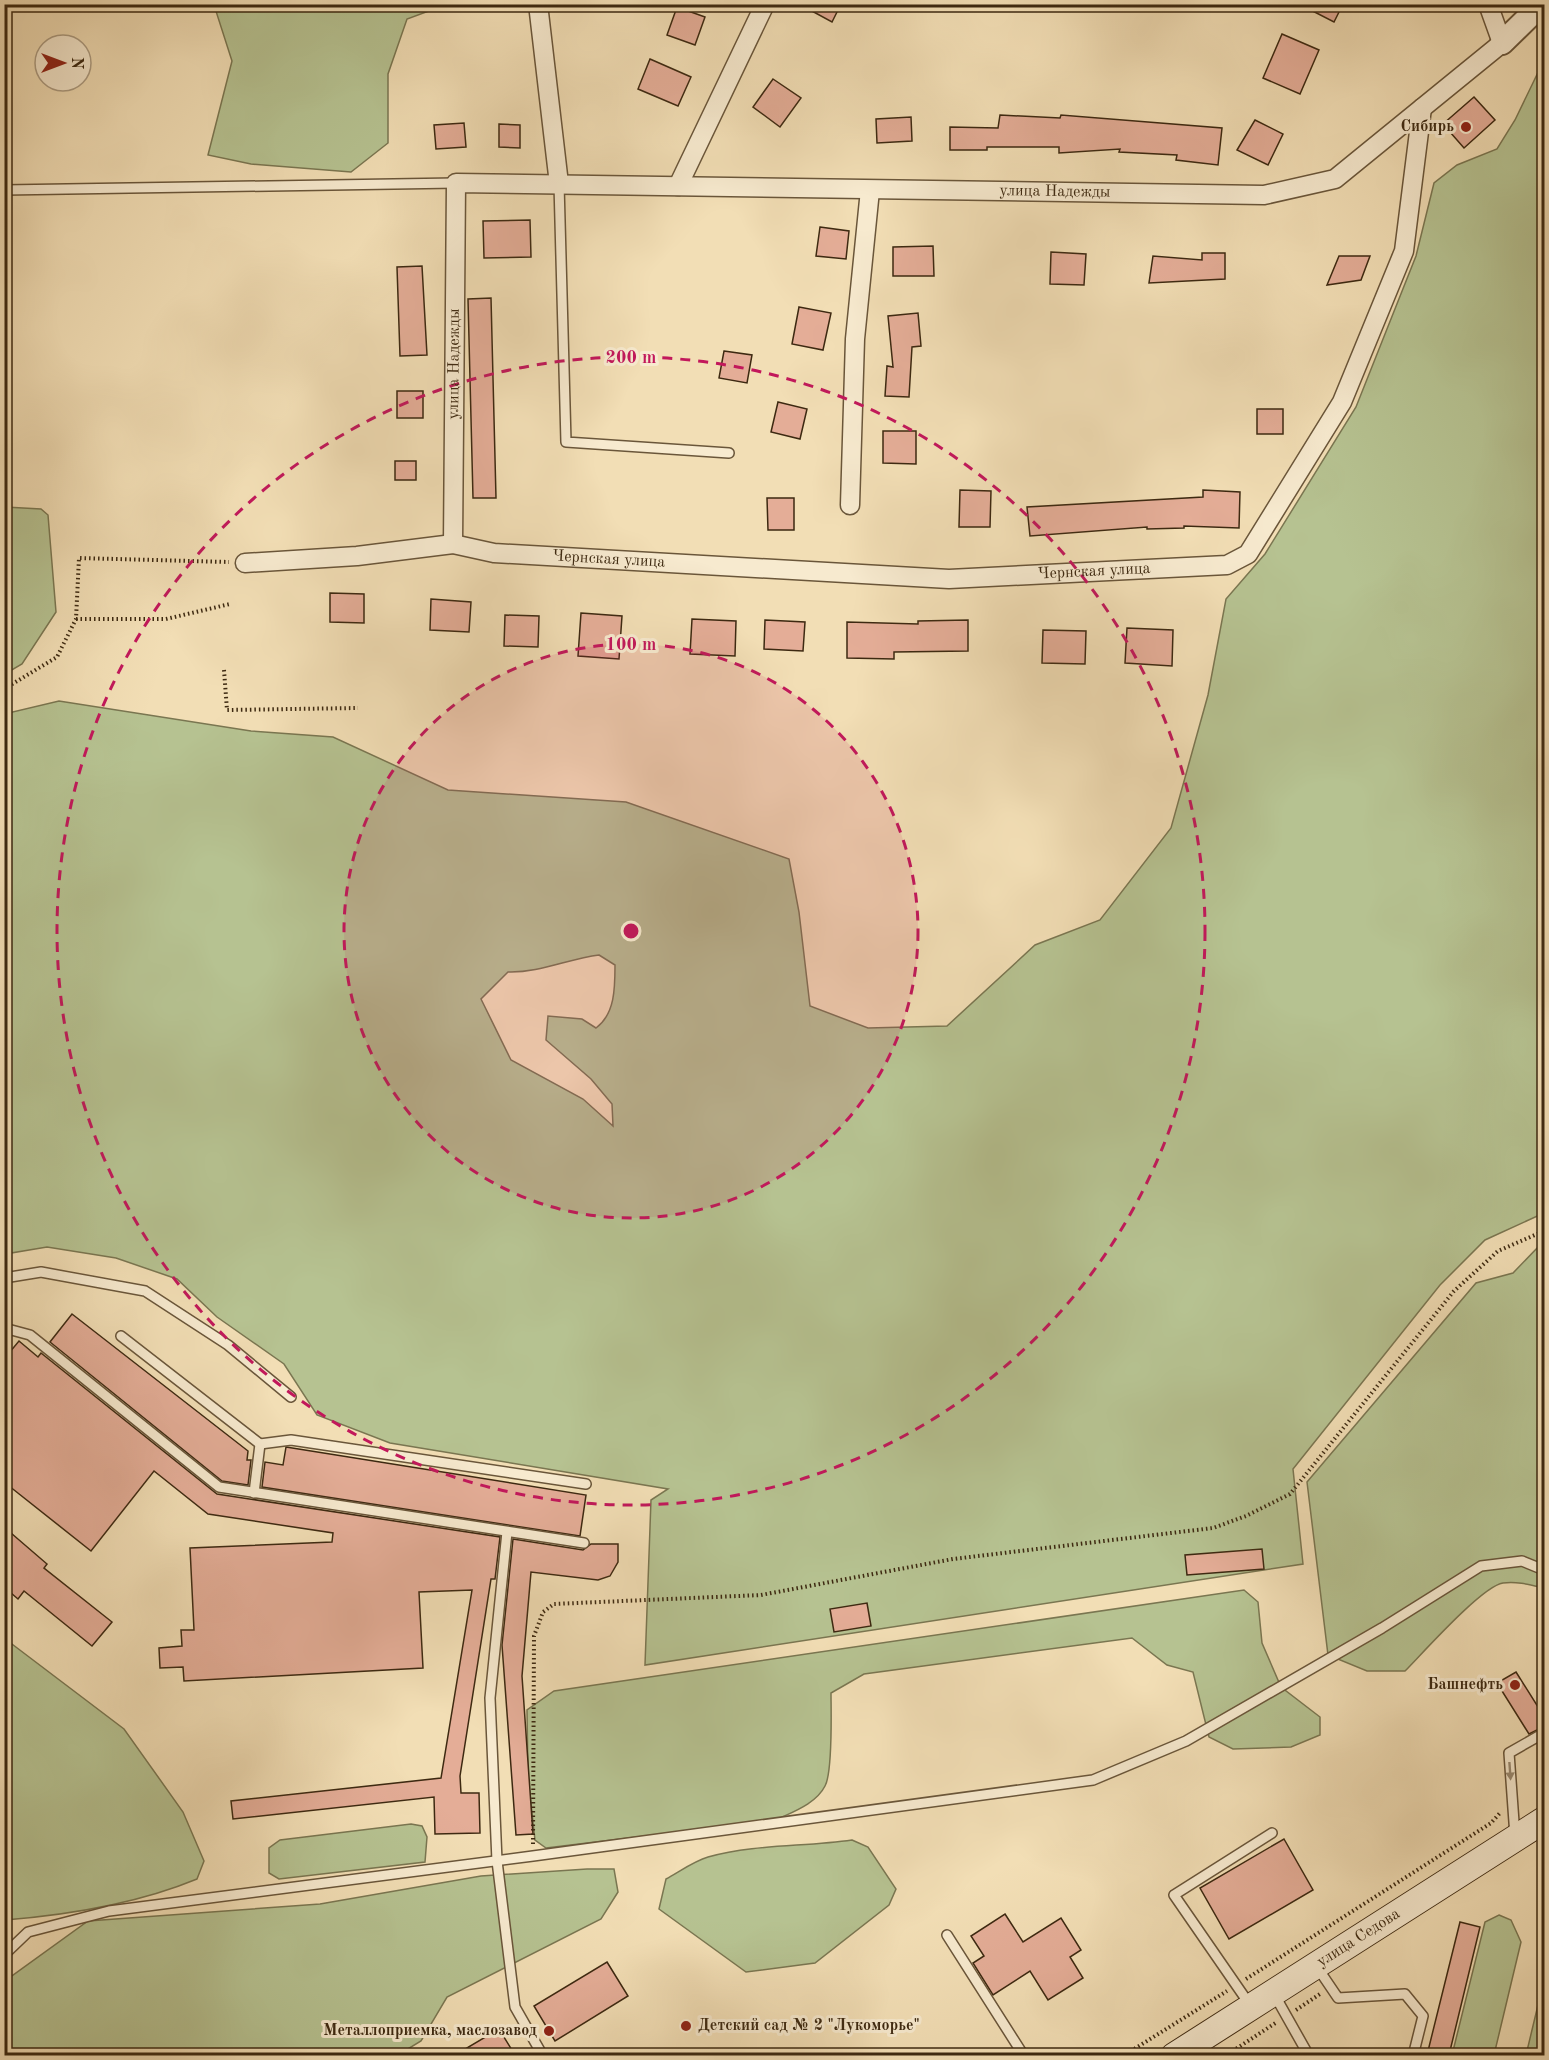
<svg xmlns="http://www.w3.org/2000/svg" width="1549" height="2060" font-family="'Old Standard TT',serif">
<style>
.green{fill:#b6c291;stroke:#7a7651;stroke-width:1.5;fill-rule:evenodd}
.building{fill:#e4ad97;stroke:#3d2911;stroke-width:1.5}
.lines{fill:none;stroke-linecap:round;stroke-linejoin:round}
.service-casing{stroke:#6a563a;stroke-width:12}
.minor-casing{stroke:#6a563a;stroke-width:21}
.tertiary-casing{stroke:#6a563a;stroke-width:26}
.secondary-casing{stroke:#3d2911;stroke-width:28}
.path{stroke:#3d2911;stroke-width:4;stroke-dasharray:1.5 3;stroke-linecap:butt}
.service{stroke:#f7eacf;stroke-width:9}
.minor{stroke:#f7eacf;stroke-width:18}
.tertiary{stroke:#f7eacf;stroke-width:22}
.secondary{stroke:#f7eacf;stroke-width:26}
.oneway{fill:#9a8a70}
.ring{fill:none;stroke:#c2185b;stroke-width:3;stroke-dasharray:10 8}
.poi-dot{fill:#8f2418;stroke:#f7eacf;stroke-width:2}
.labels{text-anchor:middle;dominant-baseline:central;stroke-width:6;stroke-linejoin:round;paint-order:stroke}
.poi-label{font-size:16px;font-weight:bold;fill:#3d2911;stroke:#f7eacf;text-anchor:end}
.street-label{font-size:16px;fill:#3d2911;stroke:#f7eacf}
.centre{fill:#c2185b;stroke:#f7eacf;stroke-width:3}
.ring-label{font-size:18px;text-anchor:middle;font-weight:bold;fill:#c2185b;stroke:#f7eacf;stroke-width:6;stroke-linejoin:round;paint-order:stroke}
</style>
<rect width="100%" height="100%" fill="#f2deb5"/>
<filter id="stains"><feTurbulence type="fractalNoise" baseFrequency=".00333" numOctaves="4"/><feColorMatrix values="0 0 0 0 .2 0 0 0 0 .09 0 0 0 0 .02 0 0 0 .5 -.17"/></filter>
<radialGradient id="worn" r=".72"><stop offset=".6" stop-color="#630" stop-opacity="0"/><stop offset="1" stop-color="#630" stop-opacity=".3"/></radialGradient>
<g class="green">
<polygon points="214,5 214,4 445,5 407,19 388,74 388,143 351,172 251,164 208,155 232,61"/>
<path d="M1544 60V1213L1485 1240 1440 1285 1293 1469 1303 1564 645 1665 651 1500 668 1489 390 1443 317 1415 284 1364 217 1317 177 1279 116 1258 47 1247 5 1254 4 714 59 701 251 731 333 737 448 790 626 802 789 859 799 912 810 1006 868 1028 947 1026 1035 945 1100 920 1171 828 1208 695 1226 599 1265 554 1356 407 1416 256 1434 183 1457 165 1497 149 1515 120ZM599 955 615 965C615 988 615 1014 596 1028L582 1019 548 1016 546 1040 591 1079 612 1104 613 1126 583 1099 511 1060 481 999 508 972C539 973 568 959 599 955Z"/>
<polygon points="5,507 41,509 48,515 56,612 22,664 5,674"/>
<path d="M1541 1244H1544V1588C1531 1585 1517 1581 1503 1583 1482 1586 1422 1654 1405 1671H1367L1328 1655 1307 1482 1476 1283 1513 1273Z"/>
<path d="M1244 1590 1258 1602 1262 1643 1281 1687 1320 1717V1735L1291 1747 1233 1749 1209 1737 1193 1672 1167 1665 1132 1638 864 1674 831 1693C831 1712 833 1772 825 1786 816 1804 792 1812 776 1820L546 1848 535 1840 528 1777 527 1710 554 1691Z"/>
<path d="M4 1638 124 1729 183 1812 204 1861 197 1879C139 1903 67 1915 5 1920Z"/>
<polygon points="411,1824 422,1826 427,1837 425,1862 279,1879 269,1873 269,1848 280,1840"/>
<path d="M852 1840 868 1847 896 1889 889 1905 815 1963 746 1972 659 1909 666 1879C679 1872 694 1861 708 1857 755 1844 804 1847 852 1840Z"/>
<polygon points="587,1869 614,1869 618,1892 601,1919 447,1997 421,2041 398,2055 5,2056 5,1981 88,1921 320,1904 481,1876"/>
<polygon points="1499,1915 1511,1920 1521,1942 1494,2055 1452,2055 1485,1922"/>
<polygon points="1544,1980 1544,2055 1526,2055"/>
</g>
<g class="building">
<polygon points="799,4 841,4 832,22"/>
<polygon points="1299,4 1343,4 1334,22"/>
<polygon points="677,7 705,17 695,45 667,35"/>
<polygon points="1282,34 1319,50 1300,94 1263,78"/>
<polygon points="650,59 691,77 678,106 638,89"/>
<polygon points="773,79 801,98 780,127 753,107"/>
<polygon points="1474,97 1495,120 1464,148 1443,124"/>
<polygon points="1000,115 1060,118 1061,115 1222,128 1218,165 1176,160 1177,155 1119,152 1120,149 1059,153 1059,147 987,147 987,150 950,150 950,127 998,128"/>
<polygon points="911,117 912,141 877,143 876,119"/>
<polygon points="1255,120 1283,134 1268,165 1237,150"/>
<polygon points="464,123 466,147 436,149 434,125"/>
<polygon points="499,124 520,125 520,148 499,147"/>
<polygon points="530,220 531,257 484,258 483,221"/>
<polygon points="820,227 849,231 846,259 816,256"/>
<polygon points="933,246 934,276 893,276 893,247"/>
<polygon points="1051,252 1086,254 1084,285 1050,284"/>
<polygon points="1202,253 1225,253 1225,279 1149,283 1153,256 1202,260"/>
<polygon points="1339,256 1370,256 1361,280 1327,285"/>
<polygon points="422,266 427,355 400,356 397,267"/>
<polygon points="491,298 496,498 473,498 468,299"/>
<polygon points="799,307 831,313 823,350 792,344"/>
<polygon points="918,313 921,346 912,347 909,397 885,396 887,366 893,367 888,316"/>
<polygon points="724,351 752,355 747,383 719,378"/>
<rect x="397" y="391" width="26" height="27"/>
<polygon points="778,402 807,409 800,439 771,432"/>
<rect x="1257" y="409" width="26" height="25"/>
<polygon points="883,431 916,431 916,464 883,463"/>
<rect x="395" y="461" width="21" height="19"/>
<polygon points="960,490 991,491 990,527 959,527"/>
<polygon points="1203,490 1240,492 1239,528 1184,526 1184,528 1147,529 1147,527 1030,536 1027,507 1203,497"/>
<polygon points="767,498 794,498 794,530 768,530"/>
<polygon points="330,593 364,594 364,623 330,622"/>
<polygon points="431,599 471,602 469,632 430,630"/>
<polygon points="581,613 622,616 619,659 578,656"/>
<polygon points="505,615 539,616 538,647 504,646"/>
<polygon points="692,619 736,621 735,656 690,654"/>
<polygon points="765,620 805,622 803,651 764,649"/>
<polygon points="968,620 968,651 894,652 894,659 847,658 847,622 918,624 918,621"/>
<polygon points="1127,628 1173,630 1172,666 1125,663"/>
<polygon points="1043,630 1086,631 1085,664 1042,663"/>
<polygon points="72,1314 248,1451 247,1460 251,1460 248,1485 222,1481 50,1342"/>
<polygon points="19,1341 38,1357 41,1353 217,1494 500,1537 495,1579 491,1579 460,1776 461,1793 479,1793 480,1833 435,1834 434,1797 233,1819 231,1801 441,1778 472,1590 419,1592 423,1668 184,1681 183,1667 160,1668 159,1648 182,1646 181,1630 194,1630 190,1548 332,1542 333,1533 208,1514 154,1471 91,1551 4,1482 4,1359"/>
<polygon points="286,1447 586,1495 580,1536 262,1487 265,1462 283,1465"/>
<polygon points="4,1527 47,1564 44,1568 112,1622 92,1646 24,1591 18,1599 4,1587"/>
<polygon points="513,1539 583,1550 591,1544 618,1544 618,1562 610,1576 598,1580 531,1572 522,1676 533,1834 516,1835 502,1645"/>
<polygon points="1262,1549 1264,1569 1187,1575 1185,1555"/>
<polygon points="867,1603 871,1626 834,1632 830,1609"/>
<polygon points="1516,1672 1545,1718 1545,1726 1529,1734 1497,1683"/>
<polygon points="1284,1839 1313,1890 1229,1939 1200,1888"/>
<polygon points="1005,1914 1023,1942 1061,1918 1081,1950 1070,1957 1083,1978 1048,2000 1030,1971 993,1995 973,1963 984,1956 971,1936"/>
<polygon points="1460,1922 1480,1927 1449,2055 1427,2055"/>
<polygon points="607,1962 628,1996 555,2041 534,2006"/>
<polygon points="499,2029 515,2055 455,2055"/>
</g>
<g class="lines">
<defs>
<g id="service">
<polyline points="559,184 566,442 729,453"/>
<polyline points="4,190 456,183"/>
<polyline points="4,1278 41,1272 145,1291 228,1345 291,1397"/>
<polyline points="4,1328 30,1335 219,1487 584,1543"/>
<polyline points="121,1336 260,1444 254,1493"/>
<polyline points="260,1444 291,1440 586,1484"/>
<polyline points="507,1532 490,1698 497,1861 515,2007 543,2056"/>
<polyline points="1515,1836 1509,1753 1544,1733"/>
<polyline points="947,1935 1024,2056"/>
<polyline points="4,1955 28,1932 109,1911 533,1856 1093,1780 1186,1741 1382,1628 1481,1566 1522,1561 1544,1570"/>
<polyline points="1317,1967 1338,1998 1405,1994 1423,2016 1413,2056"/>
<polyline points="1274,1994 1309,2056"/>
<polyline points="1250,2005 1174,1895 1272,1833"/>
</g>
<g id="minor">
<polyline points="538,4 559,184"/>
<polyline points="678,186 765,4"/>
<polyline points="850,505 855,339 870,190"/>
<path id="s1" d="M453 544 456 183 1264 195 1335 179 1502 43 1488 4"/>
<path id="s2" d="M245 563 357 556 453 544 494 553 949 579 1227 565 1248 554 1342 402 1404 251 1422 108"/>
</g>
<polyline id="tertiary" points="1502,43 1542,4"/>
<g id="secondary">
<path id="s3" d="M1174 2056 1544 1820"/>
</g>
</defs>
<use href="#service" class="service-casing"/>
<use href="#minor" class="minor-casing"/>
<use href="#tertiary" class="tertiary-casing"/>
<use href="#secondary" class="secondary-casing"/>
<g class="path">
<polyline points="76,619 166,619 230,604"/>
<polyline points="224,670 227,710 358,708"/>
<polyline points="4,689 57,657 76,619 79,558 229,562"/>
<polyline points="533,1844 534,1636 543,1612 554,1604 761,1595 953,1559 1213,1528 1246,1516 1290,1494 1454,1291 1498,1251 1544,1231"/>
<polyline points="1246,1979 1491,1823 1500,1813"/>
<polyline points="1296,2010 1320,1994"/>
<polyline points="1123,2056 1227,1991"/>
<polyline points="1225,2056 1277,2022"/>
</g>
<use href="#service" class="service"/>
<use href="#minor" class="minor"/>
<use href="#tertiary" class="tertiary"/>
<use href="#secondary" class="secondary"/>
</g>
<defs><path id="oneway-solid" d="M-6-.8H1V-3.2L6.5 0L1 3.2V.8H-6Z" transform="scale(1.5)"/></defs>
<use class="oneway" href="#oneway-solid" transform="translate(1510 1771) rotate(86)"/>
<circle cx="631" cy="931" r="287" fill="#c2185b" fill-opacity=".12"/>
<g class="ring">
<circle cx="631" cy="931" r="287"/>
<circle cx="631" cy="931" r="574"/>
</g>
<g class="poi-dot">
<circle cx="1466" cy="127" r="6"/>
<circle cx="1515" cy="1685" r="6"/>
<circle cx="686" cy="2026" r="6"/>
<circle cx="549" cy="2031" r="6"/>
</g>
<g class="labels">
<g class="poi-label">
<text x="1454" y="127">Сибирь</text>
<text x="1503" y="1685">Башнефть</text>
<text x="698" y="2026" text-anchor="start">Детский сад № 2 "Лукоморье"</text>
<text x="537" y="2031">Металлоприемка, маслозавод</text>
</g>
<g class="street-label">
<text stroke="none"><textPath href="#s1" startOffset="960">улица Надежды</textPath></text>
<text stroke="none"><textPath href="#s1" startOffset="180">улица Надежды</textPath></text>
<text stroke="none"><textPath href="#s2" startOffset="366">Чернская улица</textPath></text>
<text stroke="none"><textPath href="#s2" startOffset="852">Чернская улица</textPath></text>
<text stroke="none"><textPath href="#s3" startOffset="219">улица Седова</textPath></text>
</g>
</g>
<circle cx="631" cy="931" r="9" class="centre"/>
<g class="ring-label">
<text x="631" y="363">200 m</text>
<text x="631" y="650">100 m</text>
</g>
<rect width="1549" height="2060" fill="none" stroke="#f2deb5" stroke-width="24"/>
<rect x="6" y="6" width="1537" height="2048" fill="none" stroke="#3d2911" stroke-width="3"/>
<rect x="12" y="12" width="1525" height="2036" fill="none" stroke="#3d2911" stroke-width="1.5"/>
<g transform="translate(63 63) rotate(90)"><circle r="28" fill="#f7eacf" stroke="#ad9d83" stroke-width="1.5"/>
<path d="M0-4.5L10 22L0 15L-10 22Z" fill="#8f2418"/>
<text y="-9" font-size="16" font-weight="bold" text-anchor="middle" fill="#3d2911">N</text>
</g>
<rect width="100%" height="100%" filter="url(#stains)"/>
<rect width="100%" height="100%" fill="url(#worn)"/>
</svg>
